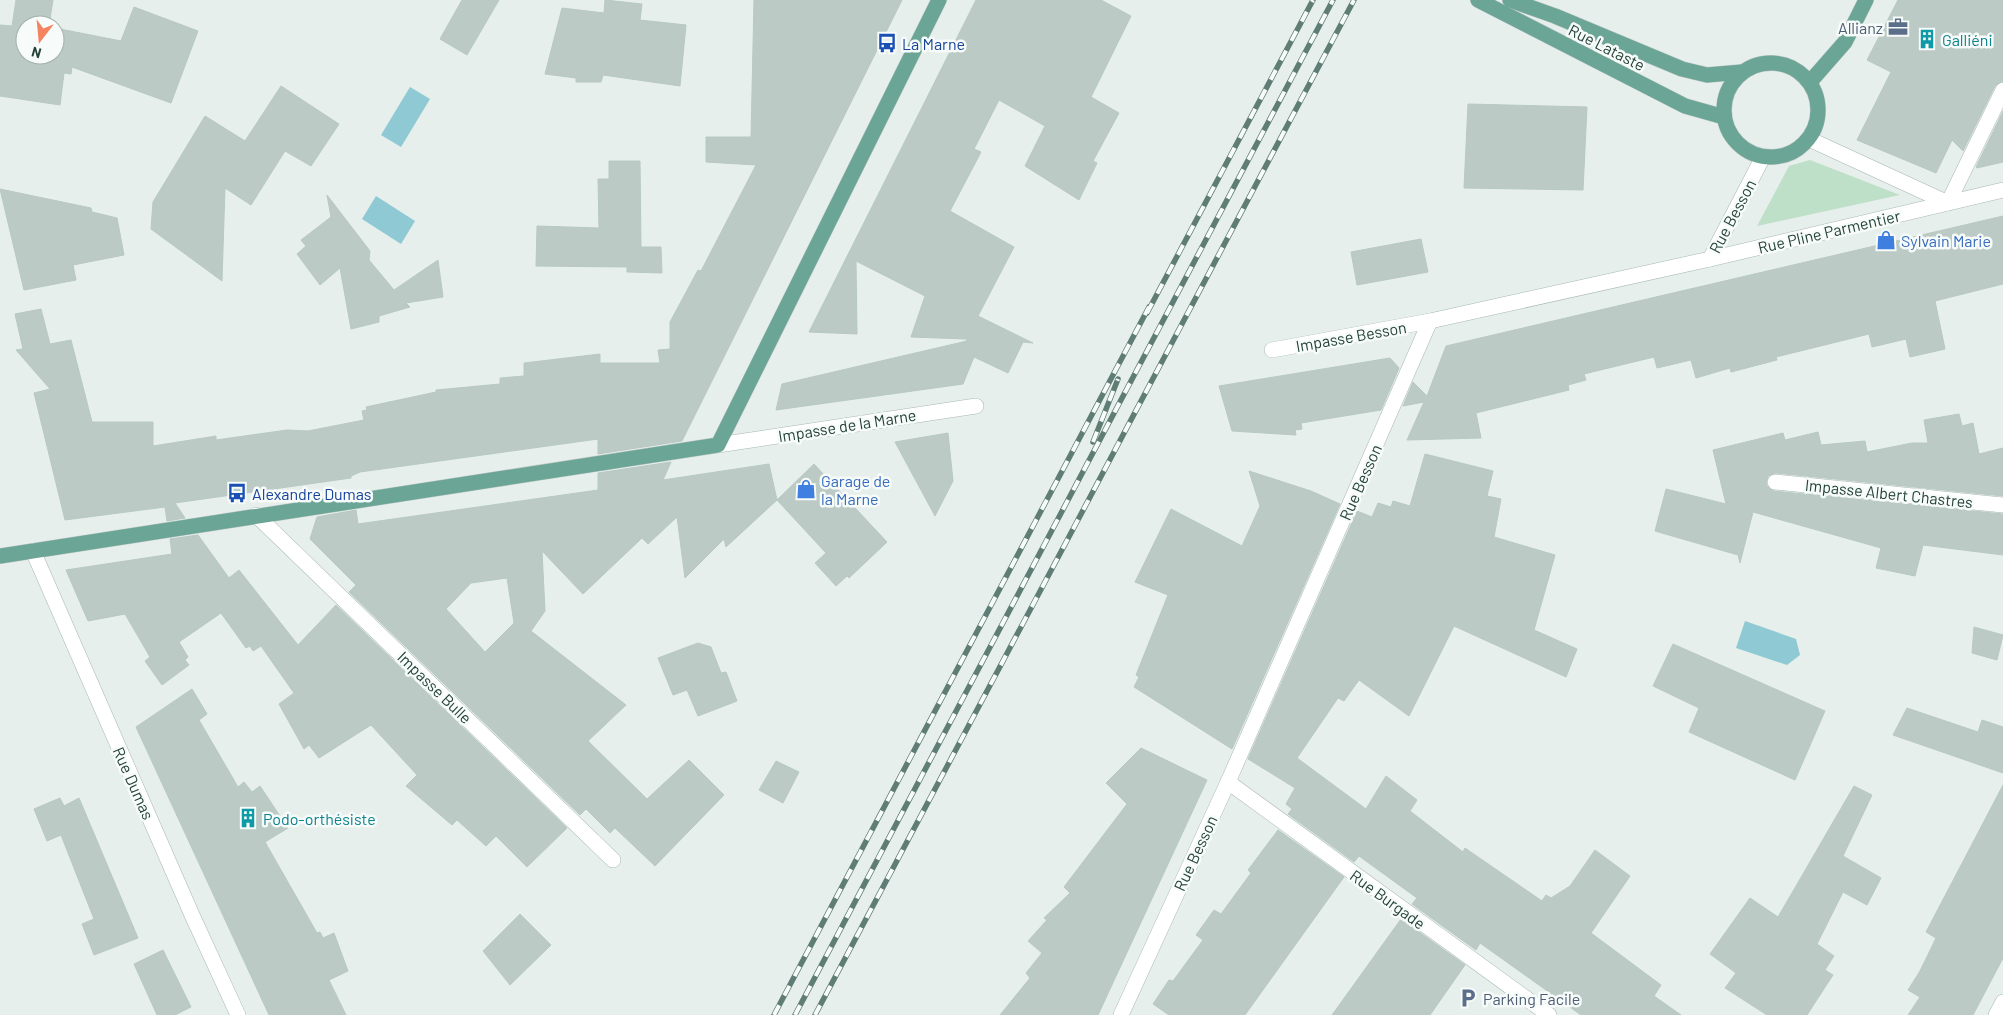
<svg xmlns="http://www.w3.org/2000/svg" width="2003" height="1015" font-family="Barlow,sans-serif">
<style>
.green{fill:#bfe0c8}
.water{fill:#8ec9d4}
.building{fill:#bbcac4;stroke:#b8c9c2;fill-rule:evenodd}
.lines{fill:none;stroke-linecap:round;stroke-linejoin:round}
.minor-casing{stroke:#a8b8b2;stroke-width:16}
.major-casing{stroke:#c2cac8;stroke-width:16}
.minor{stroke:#fff;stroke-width:15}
.major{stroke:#6aa596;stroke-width:15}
.rail-casing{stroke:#5f7d75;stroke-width:5.5}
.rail{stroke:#f7fbf9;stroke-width:4;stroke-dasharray:11;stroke-linecap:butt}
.labels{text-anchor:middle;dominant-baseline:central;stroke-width:5;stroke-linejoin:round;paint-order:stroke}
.service-label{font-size:16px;fill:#4e5e75;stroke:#f7fbf9;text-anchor:end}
.culture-label{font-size:16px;fill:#0d838f;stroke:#f7fbf9;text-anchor:start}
.transit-label{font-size:16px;fill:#164399;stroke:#f7fbf9;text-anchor:start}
.street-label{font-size:16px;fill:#24423a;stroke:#f7fbf9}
.shop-label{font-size:16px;fill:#366cbe;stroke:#f7fbf9;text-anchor:start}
</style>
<rect width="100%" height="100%" fill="#e6efeb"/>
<polygon class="green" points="1810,160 1900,195 1757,226 1789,166"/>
<g class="water">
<polygon points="410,87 430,99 401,147 381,135"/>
<polygon points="376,196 415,221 401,244 362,219"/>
<polygon points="1745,621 1796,639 1800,655 1787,665 1736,648"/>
</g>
<g class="building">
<polygon points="16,0 53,0 49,25 25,25 25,55 55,55 55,28 121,41 134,7 198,31 171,103 72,67 71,74 64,73 60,105 0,96 0,25 12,26"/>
<polygon points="462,0 499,0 467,55 440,39"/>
<polygon points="605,0 642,4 640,20 686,25 680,86 603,75 601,82 576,82 576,78 545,74 562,8 604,13"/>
<polygon points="754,0 902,0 682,441 598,454 598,439 360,472 351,476 351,478 175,503 185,518 167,521 165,507 65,520 34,393 50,389 16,350 23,349 15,314 41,309 50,344 71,340 92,422 153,422 153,446 216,436 216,440 287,430 308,431 364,420 362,411 367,410 366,407 436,392 436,390 500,384 500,378 524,376 524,363 600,354 600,363 660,363 658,350 670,349 670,322 698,270 701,271 756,165 706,162 706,137 751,137"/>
<polygon points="976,0 1101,0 1131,16 1091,97 1119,113 1093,161 1097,163 1079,200 1025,166 1045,126 999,100 974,149 981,152 950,211 1014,247 978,316 1033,343 1023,342 1008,373 974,357 963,384 776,410 782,384 967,341 966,339 911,337 925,296 856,261 857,334 809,332"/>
<polygon points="1898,0 2003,0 2003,81 1995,86 1963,151 1952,140 1936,173 1857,140 1891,72 1867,60"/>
<polygon points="281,86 339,124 311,166 285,151 251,205 225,188 222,281 151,229 153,202 205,116 245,141"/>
<polygon points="1468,104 1587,107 1583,190 1464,188"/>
<polygon points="2003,111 2003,162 1977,168 1976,167"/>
<polygon points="609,161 640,161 641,247 661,247 662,273 627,272 627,267 536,266 537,226 599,228 598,179 609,179"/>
<polygon points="0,189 91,208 92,212 117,218 124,255 73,265 76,280 24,290"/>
<polygon points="327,195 370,251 369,260 394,290 438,260 443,297 406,303 410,307 379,316 379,322 351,329 340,268 320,285 297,254 306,246 301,240 331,217"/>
<polygon points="2003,216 2003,284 1935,301 1945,349 1910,357 1906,339 1872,347 1869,334 1780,356 1776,357 1777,360 1731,372 1730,368 1696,378 1691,360 1657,368 1654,357 1584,374 1586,380 1568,385 1569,390 1476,413 1481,438 1407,440 1424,402 1403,406 1413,382 1427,396 1446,346"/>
<polygon points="1421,239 1428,272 1357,285 1351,252"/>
<polygon points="1390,358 1399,368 1381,410 1301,423 1302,429 1295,430 1296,435 1232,431 1219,386"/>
<polygon points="1959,414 1962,426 1973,423 1979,454 2003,448 2003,496 1776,473 1768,476 1766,485 1774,491 2003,514 2003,555 1923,545 1915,576 1876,568 1881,548 1753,512 1740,563 1738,555 1655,531 1666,489 1726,504 1713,450 1783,433 1785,440 1818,432 1821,445 1865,441 1867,452 1912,443 1928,443 1924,420"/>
<polygon points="948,433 953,481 935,516 895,442"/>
<polygon points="1425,454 1493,471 1487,496 1501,499 1494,537 1555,555 1534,630 1577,649 1566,677 1454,626 1409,716 1359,680 1344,701 1338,698 1297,758 1366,809 1386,776 1417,800 1410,811 1463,852 1465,848 1542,901 1546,895 1551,898 1570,886 1595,850 1630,876 1591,933 1661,985 1654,996 1681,1015 1581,1015 1480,943 1476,950 1412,904 1417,898 1359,856 1354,862 1288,814 1292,809 1286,804 1295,788 1248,759 1357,511 1372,517 1378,503 1391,507 1393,501 1410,506"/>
<path d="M671 462 663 480 769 464 777 500 726 547 724 539 685 578 677 517 648 544 642 538 583 594 542 551 545 611 531 631 626 705 588 741 647 799 689 760 724 795 655 866 615 828 610 833 586 809 580 815 349 592 356 585 310 539 317 517 356 510 358 524 598 490V473ZM507 578 514 623 485 652 446 609 471 583Z"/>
<polygon points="814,464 887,542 849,578 847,576 836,586 815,563 826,553 777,500"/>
<polygon points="1249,471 1311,491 1340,504 1232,749 1134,687 1139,677 1136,675 1168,595 1135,582 1171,509 1242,546 1260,506"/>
<polygon points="198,535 229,578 239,570 298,645 336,605 567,828 527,867 496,836 486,846 457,820 452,825 406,786 417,775 371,725 319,758 309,745 304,749 279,704 294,693 261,646 253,651 250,646 246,648 221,613 179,642 188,657 185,660 189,665 162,685 145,661 150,657 125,614 88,621 66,570 172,554 170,539"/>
<polygon points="1974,627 2003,635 1997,660 1972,653"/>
<polygon points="698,643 711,647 721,673 726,672 737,701 698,716 687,690 673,695 658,658"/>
<polygon points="1673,644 1825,711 1795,780 1689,732 1699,708 1653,686"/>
<polygon points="192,689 207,714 199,720 238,787 244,782 252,792 260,786 288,828 265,842 317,933 320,932 323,938 334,933 348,971 329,980 346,1015 269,1015 136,727"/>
<polygon points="1907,708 1978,732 1982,720 2003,727 2003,773 1893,735"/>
<polygon points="1141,748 1207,780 1098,1015 1000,1015 1030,978 1026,973 1042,953 1028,941 1047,920 1044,918 1070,893 1064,887 1127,804 1106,783"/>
<polygon points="776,761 799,772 783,803 759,790"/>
<polygon points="2003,785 2003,958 1973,1015 1908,1015 1920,997 1908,990 1920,971 1936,938 1926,932"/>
<polygon points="1854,786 1872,795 1843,856 1881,878 1867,905 1843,892 1817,944 1834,956 1825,970 1833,975 1807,1015 1767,1015 1725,988 1736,973 1710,954 1750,898 1778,917"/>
<polygon points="60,798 64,806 79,798 138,938 94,955 82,924 94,919 61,835 47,841 34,809"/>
<polygon points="1278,830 1344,877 1245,1015 1169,1015 1153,1004 1169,980 1173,981 1203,940 1196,935 1214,910 1221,914 1251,873 1248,870"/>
<polygon points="520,914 551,945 510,985 483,951"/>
<polygon points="1401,919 1465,965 1430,1015 1332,1015"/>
<polygon points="163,950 191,1007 175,1015 157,1015 134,964"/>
</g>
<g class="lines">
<defs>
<g id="minor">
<polyline points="1809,139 1948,203 2003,90"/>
<polyline points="1710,259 2003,190"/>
<polyline points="1272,350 1430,321 1710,259 1763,157"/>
<polyline points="718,445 976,406"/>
<polyline points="1775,482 2003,505"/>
<polyline points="256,515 613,860"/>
<polyline points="33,551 192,915 238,1015"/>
<polyline points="1228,782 1549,1015"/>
<polyline points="1121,1015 1228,782 1430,321"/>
<polyline points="1996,1015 2003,1002"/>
</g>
<g id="major">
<polyline points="1478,0 1685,106 1724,117"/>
<polyline points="1510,0 1555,16 1682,69 1707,75 1742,72"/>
<circle cx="1771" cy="110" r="47"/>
<polyline points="1810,82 1845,42 1866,0"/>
<polyline points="0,556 718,445 939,0"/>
</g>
</defs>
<use href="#minor" class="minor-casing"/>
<use href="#major" class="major-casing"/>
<use href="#minor" class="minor"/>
<use href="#major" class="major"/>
<defs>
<g id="rail">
<polyline points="1147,313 1313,0"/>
<polyline points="1093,442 1118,379"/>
<polyline points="774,1015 1149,307"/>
<polyline points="795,1015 1333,0"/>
<polyline points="815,1015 1354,0"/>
</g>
</defs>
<use href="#rail" class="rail-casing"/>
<use href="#rail" class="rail"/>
</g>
<defs>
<symbol id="office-bare" viewBox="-9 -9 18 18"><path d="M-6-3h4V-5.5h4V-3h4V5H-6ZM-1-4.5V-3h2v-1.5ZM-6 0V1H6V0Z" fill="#5c6f8a" stroke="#f7fbf9" stroke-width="2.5" paint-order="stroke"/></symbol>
<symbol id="building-bare" viewBox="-9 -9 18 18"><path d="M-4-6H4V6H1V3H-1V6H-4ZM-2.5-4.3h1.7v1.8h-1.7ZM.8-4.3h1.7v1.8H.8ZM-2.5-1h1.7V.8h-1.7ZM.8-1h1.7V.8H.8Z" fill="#0f9aa8" stroke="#f7fbf9" stroke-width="2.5" paint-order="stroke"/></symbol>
<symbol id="bus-bare" viewBox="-9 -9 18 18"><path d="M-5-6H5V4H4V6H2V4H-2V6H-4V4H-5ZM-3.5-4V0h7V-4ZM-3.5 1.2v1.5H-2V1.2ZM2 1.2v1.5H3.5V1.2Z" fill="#1a4fb4" stroke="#f7fbf9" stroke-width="2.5" paint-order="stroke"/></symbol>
<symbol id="shop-bare" viewBox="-9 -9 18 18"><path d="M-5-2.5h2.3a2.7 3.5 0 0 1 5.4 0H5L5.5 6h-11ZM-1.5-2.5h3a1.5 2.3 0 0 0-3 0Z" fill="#3f7fe0" stroke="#f7fbf9" stroke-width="2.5" paint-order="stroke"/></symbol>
<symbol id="parking-bare" viewBox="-9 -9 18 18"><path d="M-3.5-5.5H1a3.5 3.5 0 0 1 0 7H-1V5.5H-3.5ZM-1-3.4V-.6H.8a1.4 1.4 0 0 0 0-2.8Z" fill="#5c6f8a" stroke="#f7fbf9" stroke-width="2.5" paint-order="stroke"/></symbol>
</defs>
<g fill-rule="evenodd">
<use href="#office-bare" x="1884" y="13" width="28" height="28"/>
<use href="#building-bare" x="1913" y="25" width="28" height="28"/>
<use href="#bus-bare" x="873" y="29" width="28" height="28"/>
<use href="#shop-bare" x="1872" y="226" width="28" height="28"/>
<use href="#shop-bare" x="792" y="475" width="28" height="28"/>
<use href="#bus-bare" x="223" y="479" width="28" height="28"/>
<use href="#building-bare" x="234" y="804" width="28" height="28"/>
<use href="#parking-bare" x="1454" y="984" width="28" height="28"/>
</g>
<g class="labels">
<g class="service-label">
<text x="1883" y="27">Allianz</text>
<text x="1483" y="998" text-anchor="start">Parking Facile</text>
</g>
<g class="culture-label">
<text x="1942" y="39">Galliéni</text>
<text x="263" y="818">Podo-orthésiste</text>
</g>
<g class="transit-label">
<text x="902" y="43">La Marne</text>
<text x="252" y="493">Alexandre Dumas</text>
</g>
<g class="street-label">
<text transform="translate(1607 47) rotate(27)">Rue Lataste</text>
<text transform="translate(1732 216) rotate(-62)">Rue Besson</text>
<text transform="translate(1829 231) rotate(-13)">Rue Pline Parmentier</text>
<text transform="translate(1351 336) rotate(-10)">Impasse Besson</text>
<text transform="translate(847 425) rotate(-9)">Impasse de la Marne</text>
<text transform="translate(1360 482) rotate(-66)">Rue Besson</text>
<text transform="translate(1889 493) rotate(6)">Impasse Albert Chastres</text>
<text transform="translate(435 687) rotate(44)">Impasse Bulle</text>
<text transform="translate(134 783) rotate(66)">Rue Dumas</text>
<text transform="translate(1195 853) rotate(-65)">Rue Besson</text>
<text transform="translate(1388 899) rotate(36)">Rue Burgade</text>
</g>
<g class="shop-label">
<text x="1901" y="240">Sylvain Marie</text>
<text x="821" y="480">Garage de<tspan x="821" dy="18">la Marne</tspan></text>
</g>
</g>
<g transform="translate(40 40) rotate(196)"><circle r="24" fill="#f7fbf9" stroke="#a3b1ad"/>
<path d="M0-4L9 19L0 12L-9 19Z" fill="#f4845f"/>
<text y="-8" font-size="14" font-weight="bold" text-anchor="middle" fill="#24423a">N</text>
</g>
</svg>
